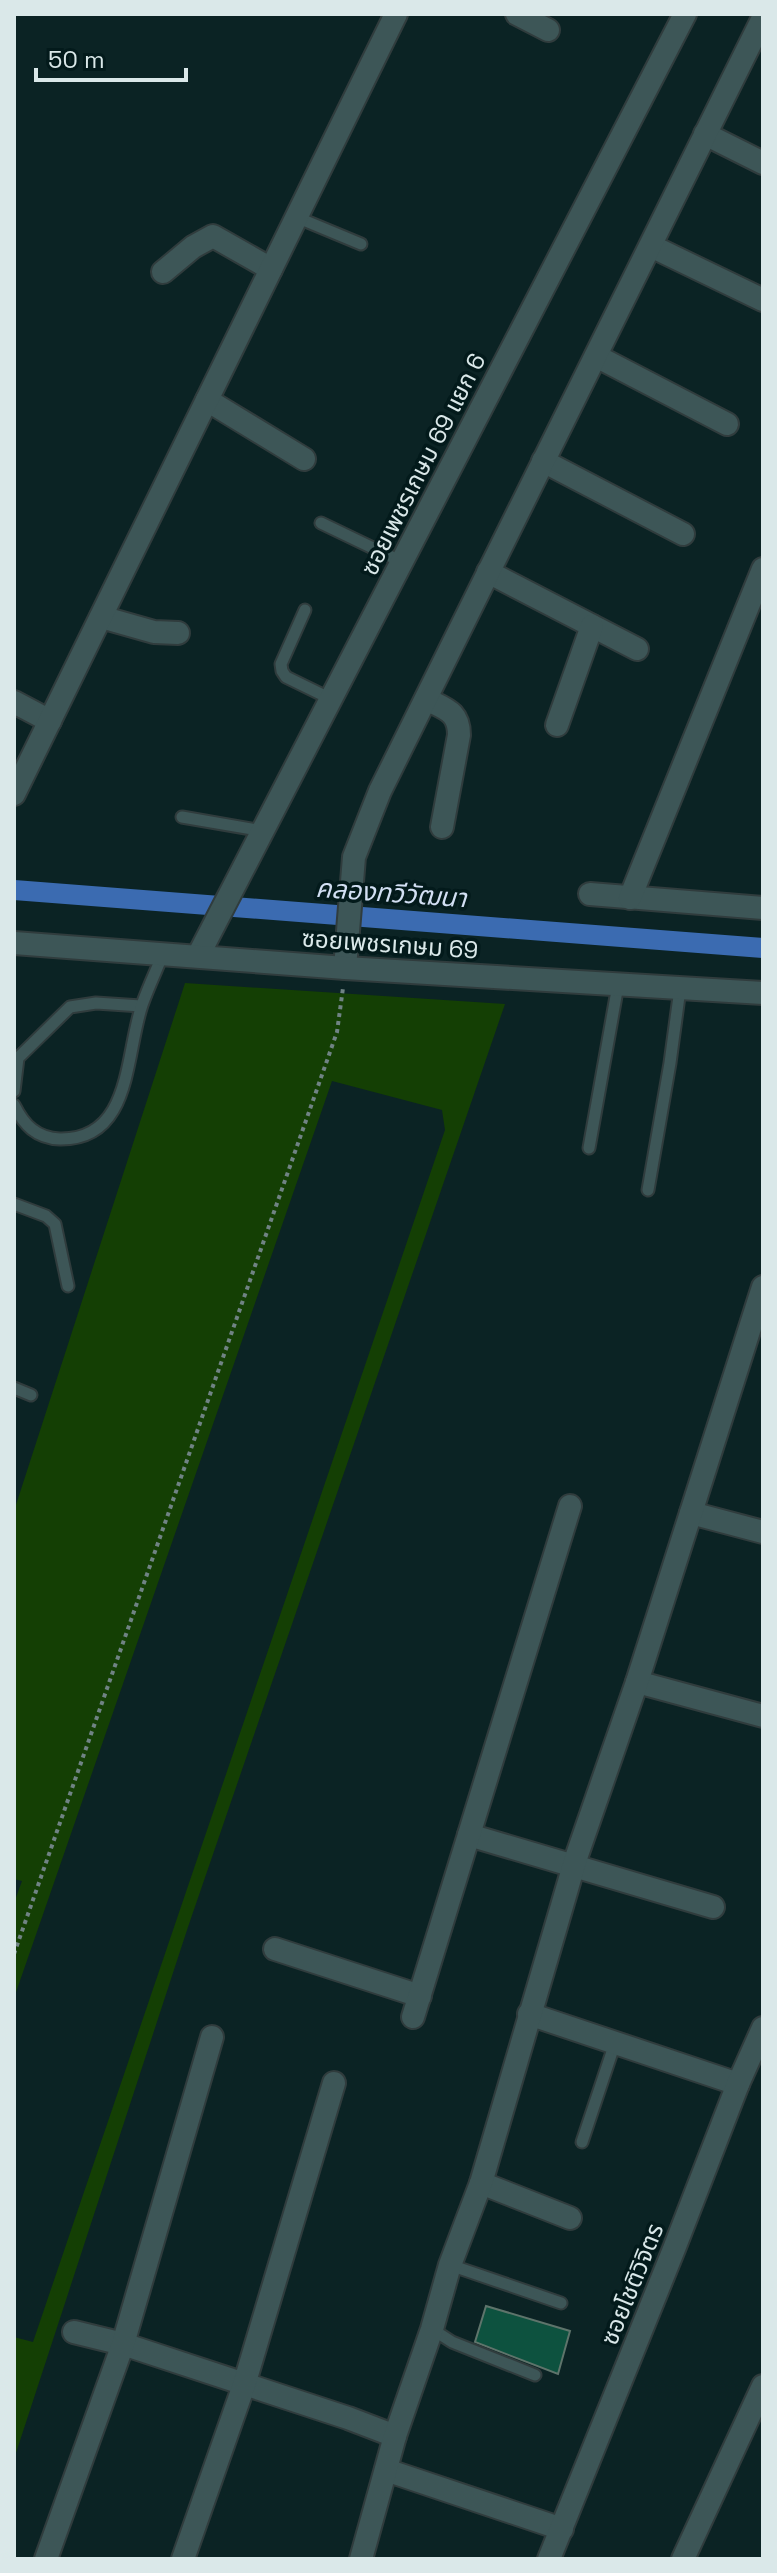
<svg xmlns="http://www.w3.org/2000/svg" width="777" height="2573" font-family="'Space Grotesk','Noto Sans Thai',sans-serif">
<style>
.green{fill:#143f04}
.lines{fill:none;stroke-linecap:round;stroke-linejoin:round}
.canal{stroke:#3b6bb1;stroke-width:20}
.building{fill:#0d523f;stroke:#5e746b;stroke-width:2}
.service-casing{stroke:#303c3d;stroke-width:15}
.minor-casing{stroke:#303c3d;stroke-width:26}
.secondary-casing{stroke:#303c3d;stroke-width:26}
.path{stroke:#708384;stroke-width:4;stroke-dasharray:4 4;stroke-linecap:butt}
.service{stroke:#3d5657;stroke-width:11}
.minor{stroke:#3d5657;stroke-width:22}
.secondary{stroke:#3d5657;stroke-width:22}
.labels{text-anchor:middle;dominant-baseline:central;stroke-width:7;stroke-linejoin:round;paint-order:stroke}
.street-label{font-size:24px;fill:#dae8e9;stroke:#031a1b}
.water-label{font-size:26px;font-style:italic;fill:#d2dff3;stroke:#031a1b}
</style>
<rect width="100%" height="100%" fill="#0b2324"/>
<polygon class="green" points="185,983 505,1004 188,1927 14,2459 14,2337 33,2342 445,1130 442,1110 332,1081 14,1998 14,1903 22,1881 14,1879 14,1511"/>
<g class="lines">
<polyline class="canal" points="14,890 763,948"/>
</g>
<polygon class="building" points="486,2306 570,2331 558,2374 475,2342"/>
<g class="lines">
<defs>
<g id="service">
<polyline points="296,217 361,244"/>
<polyline points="321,523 402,562"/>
<polyline points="305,610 281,664 282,671 286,677 331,699"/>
<polyline points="182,817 263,831"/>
<polyline points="14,1091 18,1058 70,1007 96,1003 141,1006"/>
<path d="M14 1105C24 1125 36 1138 60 1139 132 1140 125 1055 142 1005 148 988 156 971 163 954"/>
<polyline points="589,1148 618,985"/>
<polyline points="648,1190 670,1063 680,989"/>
<polyline points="14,1204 46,1216 55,1224 68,1286"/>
<polyline points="14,1388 31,1395"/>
<polyline points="582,2142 615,2043"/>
<polyline points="450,2265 561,2303"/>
<polyline points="432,2329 452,2342 535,2375"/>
</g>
<g id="minor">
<polyline points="517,14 548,30"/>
<polyline points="705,134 763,163"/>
<polyline points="651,246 763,300"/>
<polyline points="163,272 193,247 213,236 271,269"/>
<polyline points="596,356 727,424"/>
<polyline points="207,400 304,459"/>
<polyline points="543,461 683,534"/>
<polyline points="488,572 637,649"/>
<polyline points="101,617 154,632 178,633"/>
<path d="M426 699C445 709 459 711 459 735L442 827"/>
<polyline points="14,702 50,721"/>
<polyline points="557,725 592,626"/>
<polyline points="14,794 396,14"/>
<polyline points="590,894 763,908"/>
<polyline points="630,898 763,569"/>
<polyline points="198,956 685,14"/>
<polyline points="345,968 354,857 380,791 763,18"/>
<polyline points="691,1513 763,1532"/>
<polyline points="637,1682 763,1716"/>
<polyline points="469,1835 713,1907"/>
<polyline points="275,1949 420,1996"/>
<polyline points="529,2014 738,2084"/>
<polyline points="413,2017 570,1506"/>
<polyline points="481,2183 570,2218"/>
<polyline points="74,2332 123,2344 348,2418 395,2436"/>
<polyline points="386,2470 562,2529"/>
<polyline points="46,2559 123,2344 212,2037"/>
<polyline points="183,2559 244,2385 334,2083"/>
<polyline points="361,2559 395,2436 432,2329 450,2265 481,2183 576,1858 637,1682 763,1287"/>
<polyline points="549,2559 674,2249 738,2084 763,2028"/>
<polyline points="683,2559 763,2386"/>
</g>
<polyline id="secondary" points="14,943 345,968 763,993"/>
</defs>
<use href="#service" class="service-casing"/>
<use href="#minor" class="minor-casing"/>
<use href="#secondary" class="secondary-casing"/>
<polyline class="path" points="14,1954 337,1032 343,988"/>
<use href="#service" class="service"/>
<use href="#minor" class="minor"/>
<use href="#secondary" class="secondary"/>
</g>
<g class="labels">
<g class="street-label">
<text transform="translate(423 464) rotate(-63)">ซอยเพชรเกษม 69 แยก 6</text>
<text transform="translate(390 944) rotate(4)">ซอยเพชรเกษม 69</text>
<text transform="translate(632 2284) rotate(-68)">ซอยโชติวิจิตร</text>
</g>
<g class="water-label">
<text transform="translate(391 893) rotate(4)">คลองทวีวัฒนา</text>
</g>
</g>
<rect width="777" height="2573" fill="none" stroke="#dae8e9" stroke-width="32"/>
<path d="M36 68v12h150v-12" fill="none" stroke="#dae8e9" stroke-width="4"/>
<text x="48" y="68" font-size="24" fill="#dae8e9" stroke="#031a1b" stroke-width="6" paint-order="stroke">50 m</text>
</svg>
